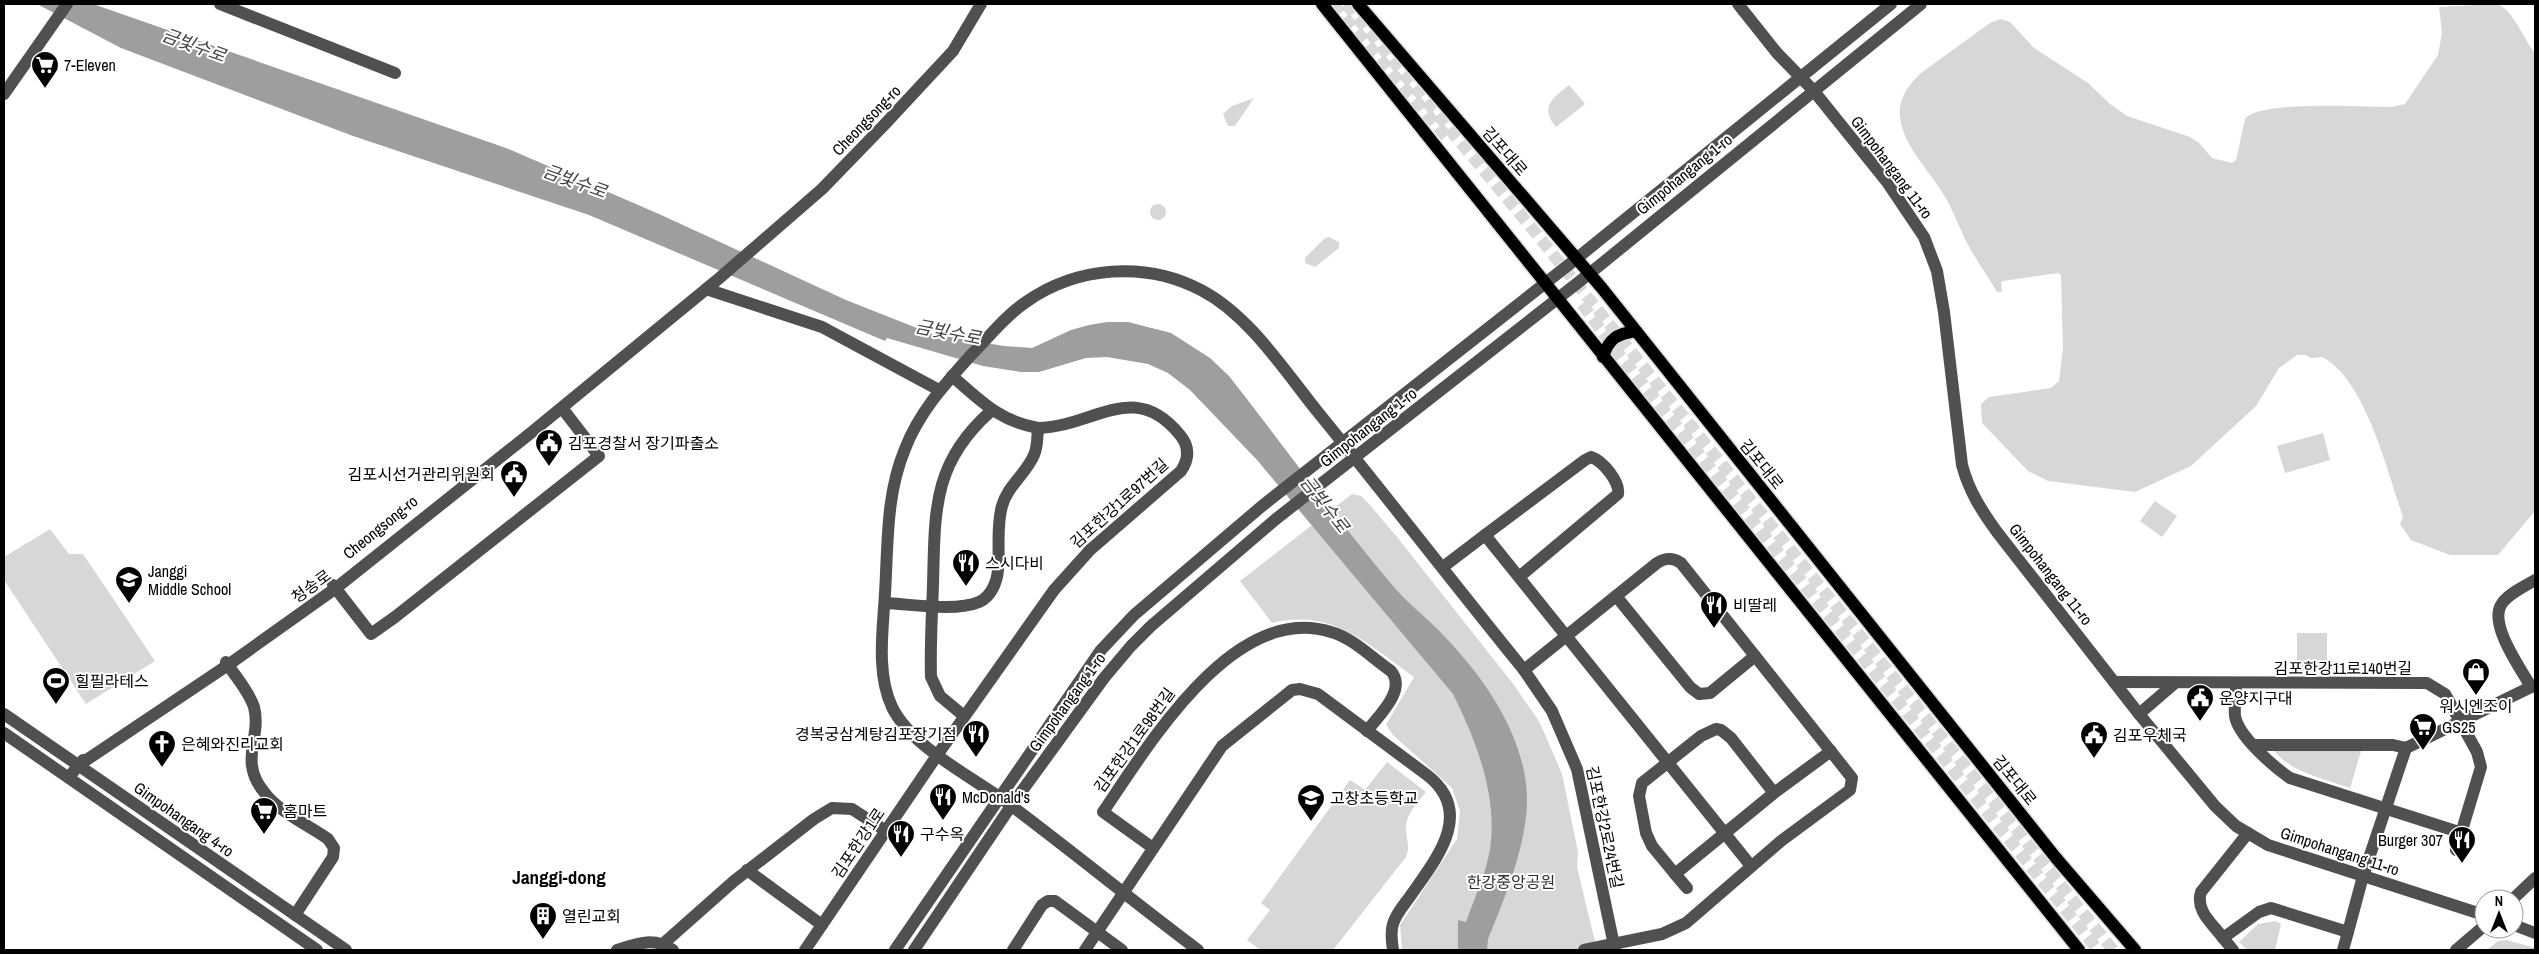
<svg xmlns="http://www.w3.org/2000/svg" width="2539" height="954" font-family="'Archivo Narrow','Noto Sans KR',sans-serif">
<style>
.green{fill:#d7d7d7}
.water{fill:#9e9e9e}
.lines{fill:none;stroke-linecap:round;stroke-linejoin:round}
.major-tunnel{stroke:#d9d9d9;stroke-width:12;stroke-dasharray:12 6;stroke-linecap:butt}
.major-casing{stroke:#dbdbdb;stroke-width:15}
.minor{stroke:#505050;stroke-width:12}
.major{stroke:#000;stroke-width:12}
.labels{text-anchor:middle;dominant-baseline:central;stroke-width:4;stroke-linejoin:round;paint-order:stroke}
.poi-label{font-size:16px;fill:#000;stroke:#fff;text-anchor:start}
.street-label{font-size:16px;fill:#000;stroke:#fff}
.park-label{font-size:16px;fill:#2e2e2e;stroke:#fff}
.water-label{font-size:18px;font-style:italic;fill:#3f3f3f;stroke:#fff}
.quarter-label{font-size:19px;font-weight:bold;fill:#000;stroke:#fff}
</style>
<rect width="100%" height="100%" fill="#fff"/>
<g class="green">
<path d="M2496 4C2512 7 2524 40 2535 53V511L2498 555H2450L2411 540 2400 524 2403 517C2388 473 2365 378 2322 357L2311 358 2306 355H2297L2279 368 2256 406 2191 466 2135 492 2048 481 2028 471 1982 423 1981 404 1989 397 2051 388 2059 381 2063 349 2061 275 2058 273 2003 281 2001 283 2002 292H1997C1987 275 1976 260 1967 243 1959 227 1953 210 1944 195 1930 171 1902 145 1900 116 1898 99 1909 84 1921 73L1990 23 2000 19 2010 22 2034 48 2088 83 2110 104 2127 116 2190 137 2199 143 2212 158 2232 163 2236 160 2245 119C2259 100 2365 107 2392 107L2405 104 2438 55 2442 33 2439 7Z"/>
<path d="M1569 85 1585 104 1556 127C1539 107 1553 98 1569 85Z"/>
<polygon points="1254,98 1235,126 1228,126 1223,114 1232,106"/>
<circle cx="1158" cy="212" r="8"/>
<polygon points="1329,237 1339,242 1339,248 1315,267 1305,263 1305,258 1325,238"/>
<polygon points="2323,433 2330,460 2285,473 2277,446"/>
<path d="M1352 494 1361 496 1369 504 1397 537 1514 685 1540 723 1562 774 1578 852 1577 867 1597 950H1402L1400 925 1457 839 1460 811 1452 788 1393 735 1386 725 1414 677C1368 644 1332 608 1272 623L1240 581Z"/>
<polygon points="2155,501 2177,516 2162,537 2140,521"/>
<polygon points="50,529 69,554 83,554 155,661 86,704 4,580 4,557"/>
<rect x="2297" y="633" width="30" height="38"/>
<path d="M2272 748H2362L2350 788C2322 778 2290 773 2272 748Z"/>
<path d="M1387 762 1426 792C1419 801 1407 813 1406 825 1405 836 1411 846 1406 857L1333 950H1260L1247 940 1270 910 1261 903 1350 780 1365 790Z"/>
<polygon points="2276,921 2281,924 2275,950 2247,950 2239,942 2258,924"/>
<polygon points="2507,940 2535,948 2535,950 2487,950 2498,941"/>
</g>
<path class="water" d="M37 4H93L506 148 659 214 846 300 932 334 1004 346 1032 348 1071 330 1089 325 1107 322H1128L1171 333 1210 358 1229 376C1284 446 1336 519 1394 587 1409 605 1429 619 1445 637 1490 684 1534 749 1526 817 1521 859 1504 900 1488 939L1487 950H1458V920L1466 922C1474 899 1486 874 1490 849 1498 796 1476 740 1453 694L1257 460 1190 390 1168 373 1148 364 1107 357 1086 358 1039 372H1021L983 366 887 338 885 341 589 215 353 136 121 48Z"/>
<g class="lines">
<g class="major-tunnel">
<polyline points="1333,4 1450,141"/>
<polyline points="1346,4 1539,237 2113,950"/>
<polyline points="1582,304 1622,358 2098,950"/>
</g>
<defs>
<g id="major">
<polyline points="1322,4 2079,950"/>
<polyline points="1358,4 1601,287 2056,858 2135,950"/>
<path d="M1603 357C1609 338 1617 334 1636 331"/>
</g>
</defs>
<use href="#major" class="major-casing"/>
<g class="minor">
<polyline points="220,4 395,73"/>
<path d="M1738 4 1777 53 1813 90 1887 182 1924 237 1937 271 1944 312 1962 465C1969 491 1981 510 1997 532L2139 714 2215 806 2236 826 2268 845 2484 915"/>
<polyline points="4,94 67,4"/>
<polyline points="706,289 822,327 939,390"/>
<polyline points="1443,567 1485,535"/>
<path d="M1519 577 1618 494C1620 482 1603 461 1591 457L1585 460 1485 535 1751 866"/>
<polyline points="333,585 371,634 395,617 599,456 562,408"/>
<polyline points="1616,596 1690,687 1699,694 1710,693 1755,656"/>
<path d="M885 603C910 604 956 612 979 602 991 597 997 582 998 570 1000 549 996 527 1002 506 1008 485 1026 474 1034 455 1038 446 1037 437 1038 428 999 421 981 401 952 376"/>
<path d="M226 662C235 676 249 691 254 707 262 738 238 760 264 792 279 812 308 825 328 839L334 848 333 857 295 915"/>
<path d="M1524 670 1657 563C1665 558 1672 557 1681 563L1852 778 1850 790 1781 841 1686 923 1662 934 1584 950"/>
<polyline points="2114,682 2427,683 2445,694 2477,752 2481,767 2456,850"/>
<path d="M2236 684C2236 695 2234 706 2235 716 2238 736 2274 767 2290 778L2462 833"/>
<path d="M2531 687C2521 669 2489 625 2501 605 2507 594 2524 587 2535 580"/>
<polyline points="4,714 346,950"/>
<polyline points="2139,714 2175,683"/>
<path d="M964 716 940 696 931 677C930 646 932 615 933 585 935 511 932 463 991 411"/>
<polyline points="4,733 317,950"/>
<polyline points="2254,745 2393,745 2406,748"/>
<polyline points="79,765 228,665 336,588 532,432 716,281 822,189 885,124 953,51 981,4"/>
<polyline points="69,777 83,760"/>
<polyline points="1774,793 1675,874 1652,846 1646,833 1639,796 1642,783 1701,736 1716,729 1721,730 1731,738 1774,793 1831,751"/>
<path d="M2248 833 2201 892C2195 911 2213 924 2223 938L2259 912 2271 908 2348 932 2363 876 2406 748 2535 685"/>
<path d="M1153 848 1103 812C1148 746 1234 601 1331 632 1353 638 1372 658 1391 671 1407 690 1379 715 1367 731"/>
<polyline points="747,870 822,925"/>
<polyline points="1675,874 1687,888"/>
<polyline points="2513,899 2535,878"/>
<polyline points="2514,925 2535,933"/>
<polyline points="2223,938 2233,950"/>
<polyline points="664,943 734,881 814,819 832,808 852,809 886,831"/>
<path d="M617 950C638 943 655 937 673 950"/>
<path d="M805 950 938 754 1054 590 1090 550 1181 471C1189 459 1190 447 1180 435 1134 378 1094 427 1038 428"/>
<polyline points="895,950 1101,650 1134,615 1262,506 1576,259 1891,4"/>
<polyline points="914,950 1011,806 1104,678 1131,646 1151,626 1276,519 1589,274 1921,4"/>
<polyline points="1013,950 1042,905 1048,901 1055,901 1122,950"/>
<path d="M1085 950 1222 746 1292 690 1300 689 1318 694 1427 775C1475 812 1437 858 1411 895 1405 904 1396 913 1393 924 1390 932 1392 941 1393 950"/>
<path d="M1198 950C1134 902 1073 852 1009 804 973 777 912 748 892 707 876 673 883 629 885 593 888 544 886 494 905 449 919 412 945 384 971 355 989 337 1005 316 1026 302 1077 266 1146 261 1201 290 1249 315 1284 370 1317 411 1387 497 1454 584 1524 670L1552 711 1577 769 1615 950"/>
<polyline points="2343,950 2348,932"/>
<polyline points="2456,950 2484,926"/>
</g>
<use href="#major" class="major"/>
</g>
<defs>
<symbol id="supermarket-pin" viewBox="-11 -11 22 30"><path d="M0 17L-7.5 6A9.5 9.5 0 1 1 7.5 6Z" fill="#000" stroke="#fff"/><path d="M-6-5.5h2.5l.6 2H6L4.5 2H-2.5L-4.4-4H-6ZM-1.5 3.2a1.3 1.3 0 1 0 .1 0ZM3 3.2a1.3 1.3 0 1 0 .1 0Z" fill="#fff"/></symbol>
<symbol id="civic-pin" viewBox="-11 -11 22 30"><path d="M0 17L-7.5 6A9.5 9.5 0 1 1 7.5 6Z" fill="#000" stroke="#fff"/><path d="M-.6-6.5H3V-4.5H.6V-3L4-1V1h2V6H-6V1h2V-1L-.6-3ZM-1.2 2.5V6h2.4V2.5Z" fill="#fff"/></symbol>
<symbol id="restaurant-pin" viewBox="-11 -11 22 30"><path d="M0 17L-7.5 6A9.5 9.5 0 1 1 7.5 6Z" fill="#000" stroke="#fff"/><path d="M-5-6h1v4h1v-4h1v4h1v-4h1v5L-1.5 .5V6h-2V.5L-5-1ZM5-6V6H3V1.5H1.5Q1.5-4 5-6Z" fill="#fff"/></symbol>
<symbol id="school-pin" viewBox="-11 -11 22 30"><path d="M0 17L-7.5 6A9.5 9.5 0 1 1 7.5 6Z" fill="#000" stroke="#fff"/><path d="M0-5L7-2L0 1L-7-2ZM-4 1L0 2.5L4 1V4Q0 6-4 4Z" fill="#fff"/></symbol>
<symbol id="shop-pin" viewBox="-11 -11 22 30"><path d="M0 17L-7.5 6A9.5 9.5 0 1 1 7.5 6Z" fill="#000" stroke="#fff"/><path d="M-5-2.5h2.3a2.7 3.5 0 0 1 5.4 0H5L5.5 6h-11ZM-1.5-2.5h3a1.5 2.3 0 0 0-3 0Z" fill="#fff"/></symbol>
<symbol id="stadium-pin" viewBox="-11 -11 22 30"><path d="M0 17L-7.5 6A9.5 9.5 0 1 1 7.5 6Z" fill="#000" stroke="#fff"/><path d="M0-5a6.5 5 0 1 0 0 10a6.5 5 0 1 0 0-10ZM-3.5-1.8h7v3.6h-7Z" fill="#fff"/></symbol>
<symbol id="church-pin" viewBox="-11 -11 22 30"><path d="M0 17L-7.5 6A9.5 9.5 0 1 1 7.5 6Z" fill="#000" stroke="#fff"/><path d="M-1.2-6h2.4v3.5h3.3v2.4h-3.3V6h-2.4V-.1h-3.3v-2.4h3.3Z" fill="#fff"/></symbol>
<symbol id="building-pin" viewBox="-11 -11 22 30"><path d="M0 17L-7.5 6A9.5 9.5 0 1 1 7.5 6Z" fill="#000" stroke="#fff"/><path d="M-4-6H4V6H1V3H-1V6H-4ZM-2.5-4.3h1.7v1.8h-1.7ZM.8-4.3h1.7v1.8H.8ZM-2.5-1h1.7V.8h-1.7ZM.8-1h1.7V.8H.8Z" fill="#fff"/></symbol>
</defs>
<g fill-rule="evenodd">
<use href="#supermarket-pin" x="29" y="49" width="32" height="43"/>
<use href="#civic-pin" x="533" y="427" width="32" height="43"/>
<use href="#civic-pin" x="498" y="458" width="32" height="43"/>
<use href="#restaurant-pin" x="950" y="547" width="32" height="43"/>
<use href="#school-pin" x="113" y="564" width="32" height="43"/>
<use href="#restaurant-pin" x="1698" y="589" width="32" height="43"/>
<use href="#shop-pin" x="2460" y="656" width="32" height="43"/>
<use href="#stadium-pin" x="40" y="665" width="32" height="43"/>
<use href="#civic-pin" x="2184" y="682" width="32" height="43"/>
<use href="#supermarket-pin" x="2407" y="711" width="32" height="43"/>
<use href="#restaurant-pin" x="960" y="718" width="32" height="43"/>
<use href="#civic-pin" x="2078" y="719" width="32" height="43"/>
<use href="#church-pin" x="146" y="728" width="32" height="43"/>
<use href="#restaurant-pin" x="927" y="781" width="32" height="43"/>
<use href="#school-pin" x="1295" y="782" width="32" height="43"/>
<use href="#supermarket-pin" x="248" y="795" width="32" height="43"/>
<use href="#restaurant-pin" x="885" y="818" width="32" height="43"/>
<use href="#restaurant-pin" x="2446" y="824" width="32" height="43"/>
<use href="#building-pin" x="527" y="900" width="32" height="43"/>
</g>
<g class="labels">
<g class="poi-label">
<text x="64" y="65">7-Eleven</text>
<text x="568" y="443">김포경찰서 장기파출소</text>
<text x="495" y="474" text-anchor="end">김포시선거관리위원회</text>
<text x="985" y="563">스시다비</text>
<text x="148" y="571">Janggi<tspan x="148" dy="18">Middle School</tspan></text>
<text x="1733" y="605">비딸레</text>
<text x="75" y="681">힐필라테스</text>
<text x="2219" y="698">운양지구대</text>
<text x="2476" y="706" text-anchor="middle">워시엔조이</text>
<text x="2442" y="727">GS25</text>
<text x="957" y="734" text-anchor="end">경복궁삼계탕김포장기점</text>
<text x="2113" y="735">김포우체국</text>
<text x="181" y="744">은혜와진리교회</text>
<text x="962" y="797">McDonald's</text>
<text x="1330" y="798">고창초등학교</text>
<text x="283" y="811">홈마트</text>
<text x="920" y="834">구수옥</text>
<text x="2443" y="840" text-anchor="end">Burger 307</text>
<text x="562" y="916">열린교회</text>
</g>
<g class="street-label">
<text transform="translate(866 120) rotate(-46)">Cheongsong-ro</text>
<text transform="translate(1505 151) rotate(49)">김포대로</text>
<text transform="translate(1892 167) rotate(53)">Gimpohangang 11-ro</text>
<text transform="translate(1684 174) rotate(-39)">Gimpohangang 1-ro</text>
<text transform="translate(1368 427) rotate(-38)">Gimpohangang 1-ro</text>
<text transform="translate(1762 464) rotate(51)">김포대로</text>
<text transform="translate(1119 503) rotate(-42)">김포한강1로97번길</text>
<text transform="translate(380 527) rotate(-39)">Cheongsong-ro</text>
<text transform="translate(2051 574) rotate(52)">Gimpohangang 11-ro</text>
<text transform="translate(311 586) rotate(-36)">청송로</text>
<text x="2343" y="668">김포한강11로140번길</text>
<text transform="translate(1067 702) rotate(-54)">Gimpohangang 1-ro</text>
<text transform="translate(1134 740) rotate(-54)">김포한강1로98번길</text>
<text transform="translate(2015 780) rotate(51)">김포대로</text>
<text transform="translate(184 819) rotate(35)">Gimpohangang 4-ro</text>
<text transform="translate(1605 827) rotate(78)">김포한강2로24번길</text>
<text transform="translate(858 843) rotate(-56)">김포한강1로</text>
<text transform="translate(2340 851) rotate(18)">Gimpohangang 11-ro</text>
</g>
<g class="park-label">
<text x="1511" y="882">한강중앙공원</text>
</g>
<g class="water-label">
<text transform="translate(194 45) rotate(20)">금빛수로</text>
<text transform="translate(575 181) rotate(20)">금빛수로</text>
<text transform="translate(948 332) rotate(11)">금빛수로</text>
<text transform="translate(1325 504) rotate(52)">금빛수로</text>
</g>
<g class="quarter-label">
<text x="559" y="877">Janggi-dong</text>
</g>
</g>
<rect width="2539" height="954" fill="none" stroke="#000000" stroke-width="10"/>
<g transform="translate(2499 914)"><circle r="24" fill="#ffffff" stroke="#999999"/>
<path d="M0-4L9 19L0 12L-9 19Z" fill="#000000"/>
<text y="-8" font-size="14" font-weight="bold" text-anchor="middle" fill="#000000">N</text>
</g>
</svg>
